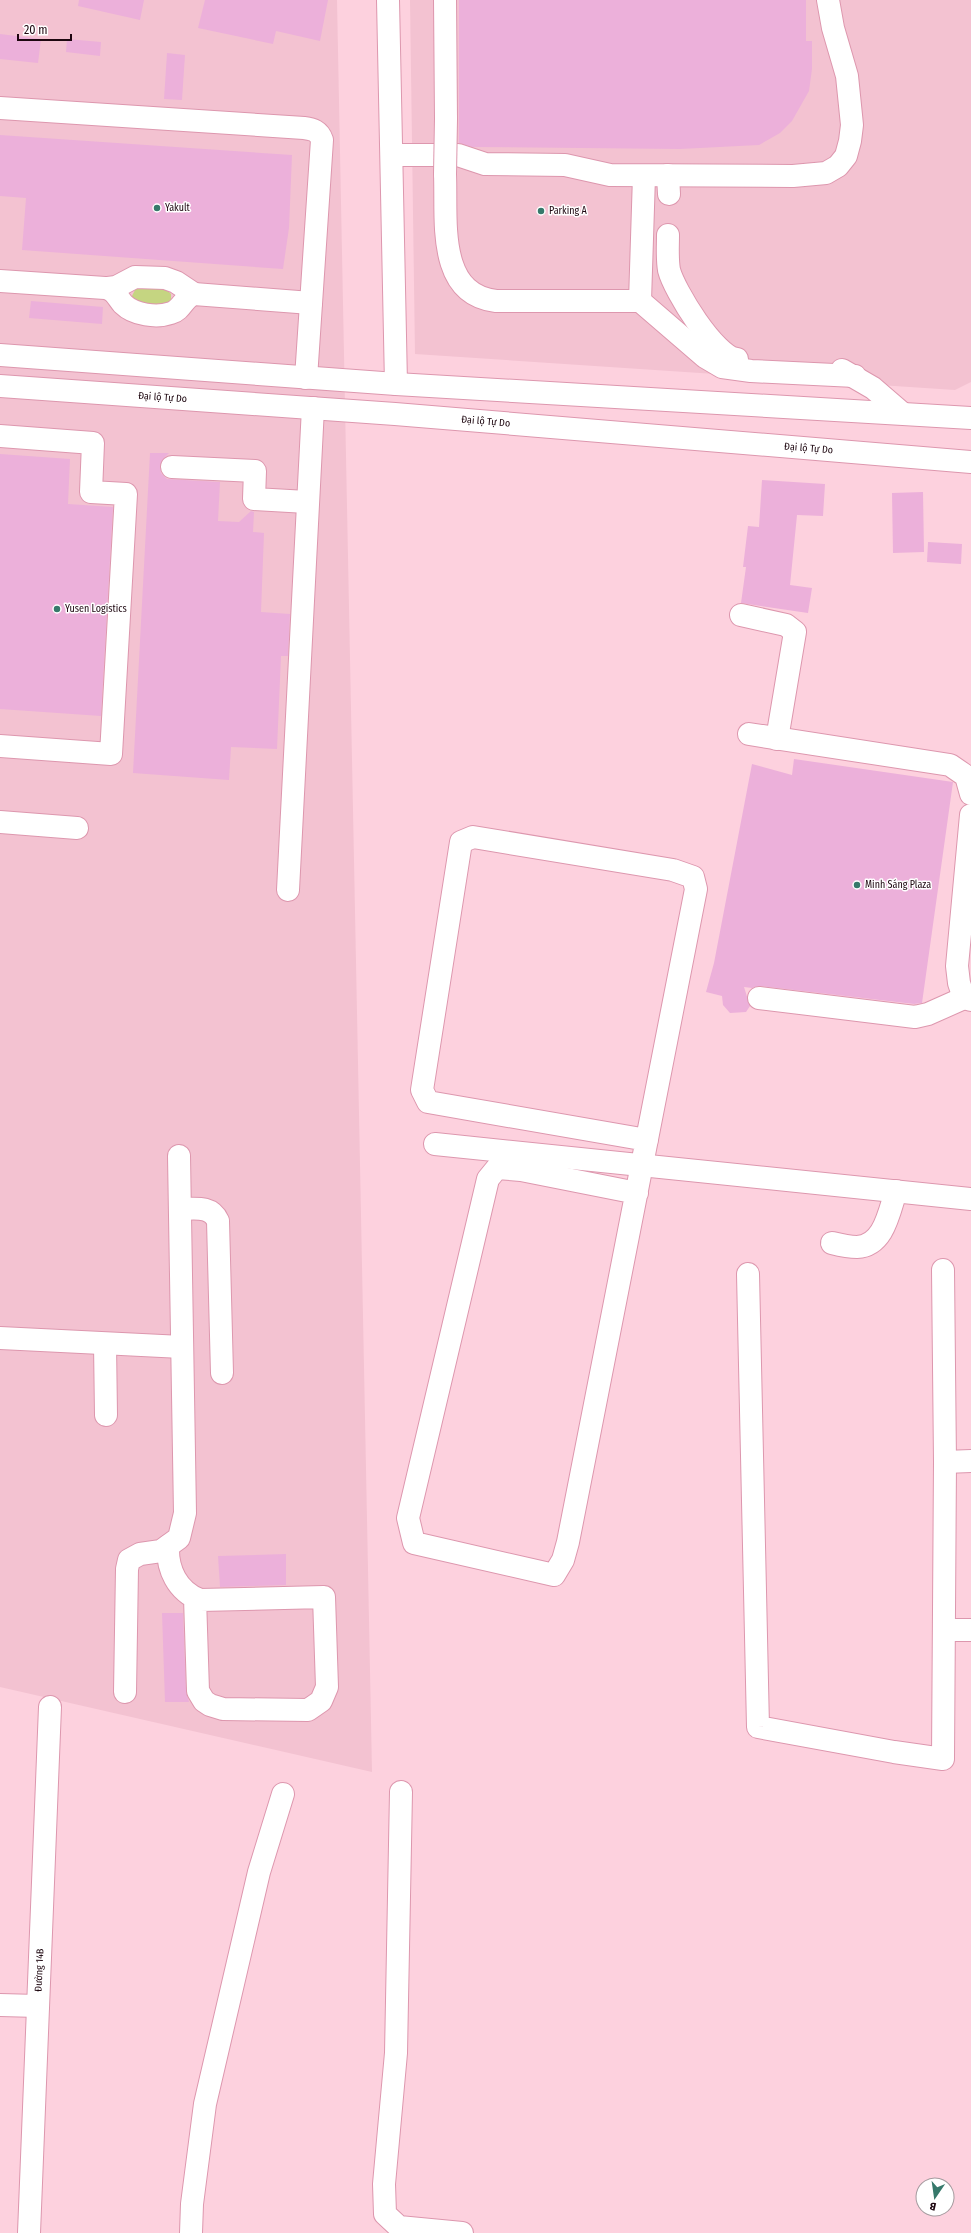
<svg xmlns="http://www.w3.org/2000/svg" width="971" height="2233" font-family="'Fira Sans Condensed',sans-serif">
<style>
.built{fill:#f3c2d1}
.green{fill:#c5d581}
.building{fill:#ecb0da}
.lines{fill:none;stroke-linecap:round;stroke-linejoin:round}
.minor-casing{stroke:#dd97ae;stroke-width:24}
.minor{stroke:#fff;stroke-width:22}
.minor-bridge-casing{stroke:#dd97ae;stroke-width:24;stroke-linecap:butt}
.minor-bridge{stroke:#fff;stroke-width:22}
.poi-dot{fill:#36796b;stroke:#fff;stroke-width:1.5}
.labels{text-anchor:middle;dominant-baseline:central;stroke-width:3;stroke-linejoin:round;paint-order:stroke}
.poi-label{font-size:10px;fill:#1d060f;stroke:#fff;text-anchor:start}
.street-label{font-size:10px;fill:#1d060f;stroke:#fff}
</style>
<rect width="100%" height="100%" fill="#fdd1de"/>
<g class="built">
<polygon points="0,0 337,0 372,1772 0,1687"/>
<polygon points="410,0 971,0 971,382 955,390 415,354"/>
</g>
<polygon class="green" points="136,288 165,288 171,294 171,303 169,305 140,305 131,298"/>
<g class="building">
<polygon points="79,0 144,0 140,20 78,6"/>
<polygon points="205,0 328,0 320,41 276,31 273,44 198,28"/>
<polygon points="459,0 806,0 806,41 812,41 812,69 809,91 792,121 780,133 759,145 680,149 472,147 459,143"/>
<polygon points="0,34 41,39 38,63 0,59"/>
<polygon points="67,39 101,42 100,56 66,52"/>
<polygon points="167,53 185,55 182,100 164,99"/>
<polygon points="0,135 292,155 289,228 283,269 22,250 26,198 0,196"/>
<polygon points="31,301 103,307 102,324 29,318"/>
<polygon points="150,453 169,453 162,460 160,466 161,473 167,479 220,482 218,521 239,522 251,511 254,512 253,532 264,533 261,612 290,614 288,656 281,656 277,749 231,747 229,780 133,773"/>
<polygon points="0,454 70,459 68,504 113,507 101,716 0,709"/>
<polygon points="762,480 825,484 823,516 797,515 790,585 812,588 808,613 741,603 746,567 743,567 748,526 759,527"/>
<polygon points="923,492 924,552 893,553 892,493"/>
<polygon points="928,542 962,544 961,564 927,562"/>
<polygon points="794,759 953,782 922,1003 914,1004 760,986 752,988 744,987 750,1006 746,1012 730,1013 723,1005 722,996 706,992 714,963 752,764 792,775"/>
<polygon points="286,1554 286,1585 220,1587 218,1556"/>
<polygon points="162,1613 183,1613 186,1691 189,1702 165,1702"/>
</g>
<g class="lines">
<defs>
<g id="minor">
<polyline points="388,0 396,384"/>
<polyline points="445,0 446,119"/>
<path d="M0 108 304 128C313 129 319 131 322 140L306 378"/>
<polyline points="392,155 458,155 485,164 565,165 610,175 793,176 826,173 838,166 846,156 850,141 852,125 847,76 833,28 828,0"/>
<path d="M445 174C447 219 436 294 496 301H640L705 357 722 367 751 371 855 376"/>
<polyline points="668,175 669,194"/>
<path d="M668 235C668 247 667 258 669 270 674 290 715 357 737 359"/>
<path d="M0 281 105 288C115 290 117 297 123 304 134 315 157 318 171 313 182 310 183 298 194 294L311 303"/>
<polyline points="108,288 116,287 135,277 165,278 176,282 194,294"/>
<polyline points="640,301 644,176"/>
<polyline points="0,355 396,384 971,418"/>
<polyline points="842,370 873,388 902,413"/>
<path id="s1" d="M0 386 395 414 971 462"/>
<polyline points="0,436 93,443 91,492 126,494 111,754 0,746"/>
<polyline points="172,467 255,471 254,499 307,502"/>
<polyline points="741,615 786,625 795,632 777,739"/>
<polyline points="749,734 950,765 966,776 971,794"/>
<polyline points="971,815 957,966 959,983 964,998 971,1000"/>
<polyline points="0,822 77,828"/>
<polyline points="288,890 313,408"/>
<polyline points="759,998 915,1017 928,1014 964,998"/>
<polyline points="435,1144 971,1199"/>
<polyline points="637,1193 521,1170 497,1168 488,1179 408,1518 414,1543 554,1575 563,1560 568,1542 696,889 693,877 673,870 473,837 461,842 422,1090 428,1102 647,1140"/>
<path d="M180 1209C194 1209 211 1205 218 1221L222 1373"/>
<path d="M832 1243C840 1245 849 1247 857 1247 884 1246 889 1212 896 1191"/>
<polyline points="748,1274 758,1727 894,1752 943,1759 945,1462 943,1270"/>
<polyline points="0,1338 182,1347"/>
<polyline points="105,1344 106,1415"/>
<polyline points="945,1462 971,1461"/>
<path d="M168 1546C167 1569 177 1591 200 1600L324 1597 327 1687 321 1701 308 1710 223 1709 210 1705 204 1701 198 1691 195 1598"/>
<polyline points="944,1630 971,1630"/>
<polyline points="125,1692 127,1569 129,1560 140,1554 161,1551 179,1538 185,1513 179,1156"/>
<polyline points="401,1792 396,2053 384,2184 385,2214 399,2227 462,2233"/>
<polyline points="0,2005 38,2006"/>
<path id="s2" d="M29 2233 50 1707"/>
<polyline points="191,2233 192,2204 205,2104 259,1872 283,1794"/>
</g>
</defs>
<use href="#minor" class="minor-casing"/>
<use href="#minor" class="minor"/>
<defs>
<polyline id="minor-bridge" points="445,174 446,119"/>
</defs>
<use href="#minor-bridge" class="minor-bridge-casing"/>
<use href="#minor-bridge" class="minor-bridge"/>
</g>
<g class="poi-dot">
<circle cx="157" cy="208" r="4"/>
<circle cx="541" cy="211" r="4"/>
<circle cx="57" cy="609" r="4"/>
<circle cx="857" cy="885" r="4"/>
</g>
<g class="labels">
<g class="poi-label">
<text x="165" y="208">Yakult</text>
<text x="549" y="211">Parking A</text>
<text x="65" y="609">Yusen Logistics</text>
<text x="865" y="885">Minh Sáng Plaza</text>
</g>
<g class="street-label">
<text stroke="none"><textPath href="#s1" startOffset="163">Đại lộ Tự Do</textPath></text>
<text stroke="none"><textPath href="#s1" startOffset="487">Đại lộ Tự Do</textPath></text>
<text stroke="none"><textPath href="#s1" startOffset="811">Đại lộ Tự Do</textPath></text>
<text stroke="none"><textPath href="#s2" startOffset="263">Đường 14B</textPath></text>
</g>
</g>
<g transform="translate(935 2197) rotate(193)"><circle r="19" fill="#ffffff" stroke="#a59b9f"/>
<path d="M0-3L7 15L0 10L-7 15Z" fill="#36796b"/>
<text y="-6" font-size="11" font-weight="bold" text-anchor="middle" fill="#1d060f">B</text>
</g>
<path d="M18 34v6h53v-6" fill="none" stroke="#1d060f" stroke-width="2"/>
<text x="24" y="34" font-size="12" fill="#1d060f" stroke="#ffffff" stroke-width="3" paint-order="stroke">20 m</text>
</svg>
